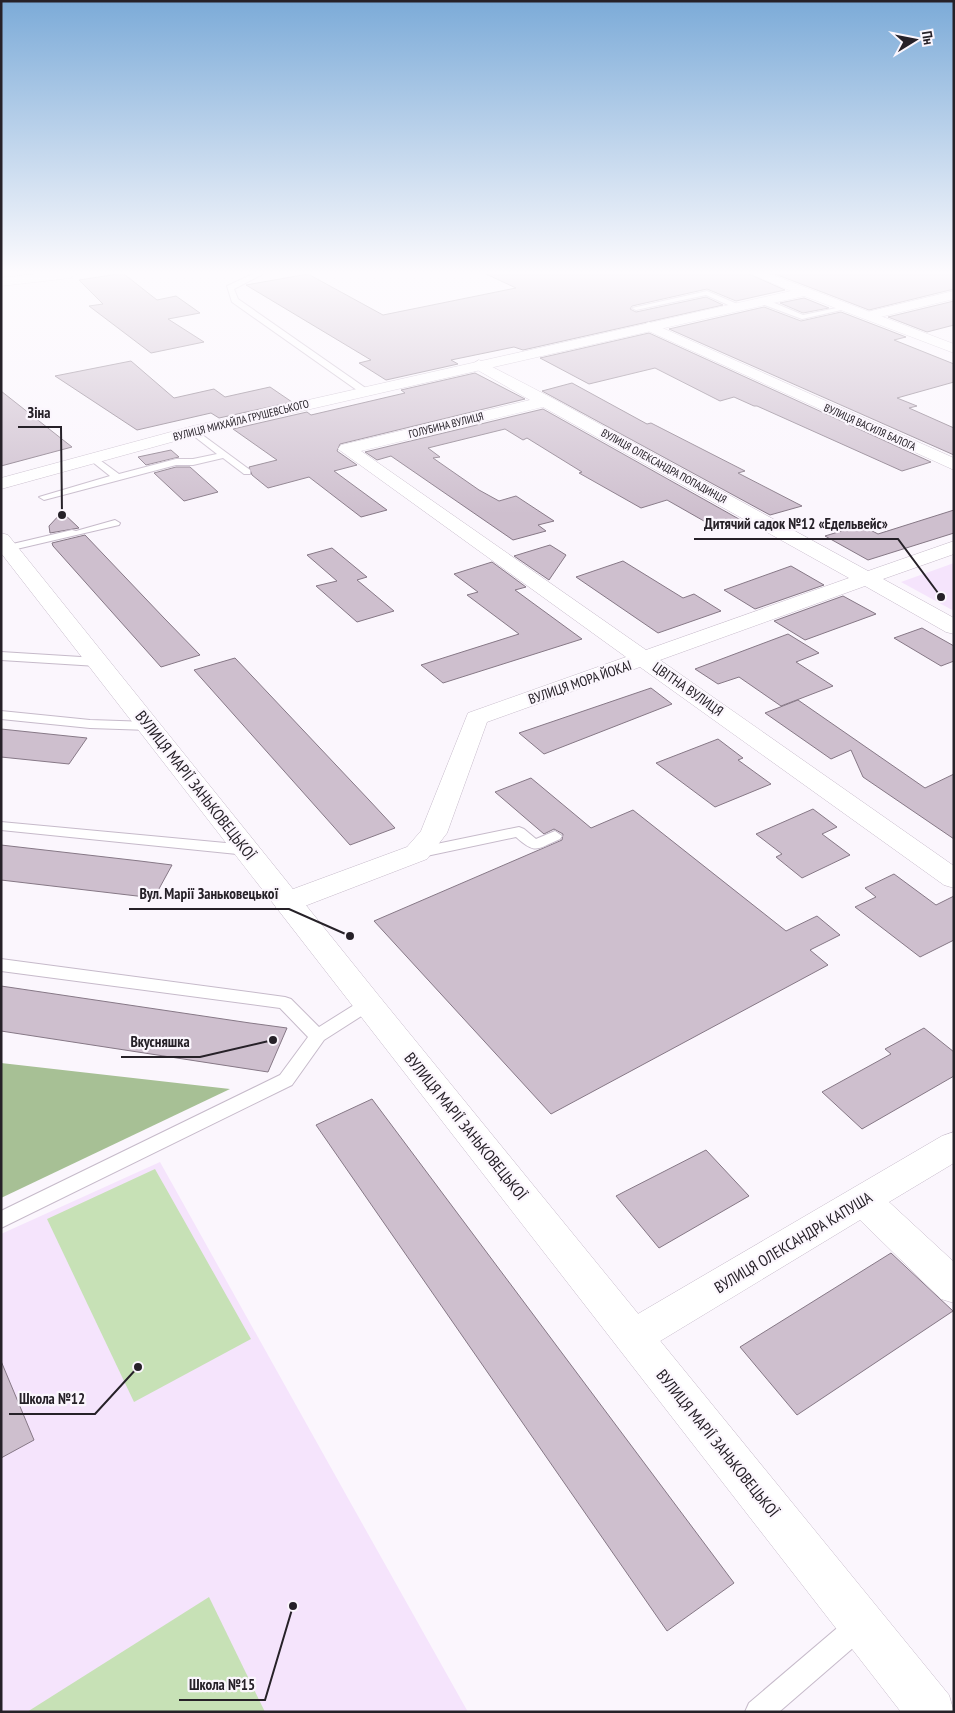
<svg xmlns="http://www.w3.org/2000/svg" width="955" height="1713" font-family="'PT Sans Narrow',sans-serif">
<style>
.built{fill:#f5e4fc}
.green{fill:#c7e1b6}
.forest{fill:#a7c095}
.building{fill:#cebfce;stroke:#867886}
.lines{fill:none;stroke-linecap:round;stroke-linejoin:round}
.service-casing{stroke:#c6baca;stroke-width:2}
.minor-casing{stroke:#c6baca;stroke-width:1}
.tertiary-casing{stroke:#c6baca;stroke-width:1}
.service{fill:#fff;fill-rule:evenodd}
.minor{fill:#fff;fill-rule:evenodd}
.tertiary{fill:#fff;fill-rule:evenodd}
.labels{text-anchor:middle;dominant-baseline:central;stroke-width:4.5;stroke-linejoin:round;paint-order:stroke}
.far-street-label{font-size:11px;fill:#262128;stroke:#fbf6fd}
.street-label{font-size:14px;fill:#262128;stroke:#fbf6fd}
.near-street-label{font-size:16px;fill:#262128;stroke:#fbf6fd}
.leader{fill:none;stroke:#262128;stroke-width:2}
.callout-dot{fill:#262128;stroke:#fbf6fd;stroke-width:2}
.callout-label{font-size:15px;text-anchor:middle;font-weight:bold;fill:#262128;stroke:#fbf6fd;stroke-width:4.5;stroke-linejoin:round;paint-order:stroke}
</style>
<rect width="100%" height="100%" fill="#fbf6fd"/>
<g class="built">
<polygon points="954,563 954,611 901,582"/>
<polygon points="160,1162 349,1500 468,1712 1,1712 1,1234"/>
</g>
<g class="green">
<polygon points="155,1169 251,1339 134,1402 47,1219"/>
<polygon points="209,1597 265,1712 27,1712"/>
</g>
<polygon class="forest" points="1,1063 230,1089 1,1198"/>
<g class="building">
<polygon points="118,274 124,274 157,300 176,296 200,313 168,319 204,342 151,353 89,306 103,304 79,280"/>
<polygon points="308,274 383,315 516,288 486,274 749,274 785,290 736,301 707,289 632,306 630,309 636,312 706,297 723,305 523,350 514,347 451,360 458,364 386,380 359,363 371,360 246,285"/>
<polygon points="775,274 954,274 954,289 869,310"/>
<polygon points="804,298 829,308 803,313 780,303"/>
<polygon points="954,301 954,325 927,332 888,317"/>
<polygon points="764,307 801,321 841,312 906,337 894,340 954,364 954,382 897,398 917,406 909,408 954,428 954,455 669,329"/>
<polygon points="649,333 931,462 902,471 757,406 754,406 734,397 720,401 655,368 589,384 540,358"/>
<polygon points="131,361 174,398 214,389 225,397 270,387 292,402 219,418 211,413 137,430 55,376"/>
<polygon points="475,373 525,399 340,444 337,451 357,465 334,471 387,510 361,517 309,477 268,488 252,475 249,467 277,460 233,429 307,412 311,415 405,393 401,390"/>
<polygon points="572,383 647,424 651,423 745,471 738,473 802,506 770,515 542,391"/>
<polygon points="1,391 72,447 1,466"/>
<polygon points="543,409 746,523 718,529 667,500 641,508 579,473 582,472 527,438 523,440 505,429 428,448 440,457 433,458 479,490 499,501 516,496 554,521 538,525 546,531 513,540 391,456 377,460 365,452"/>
<polygon points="171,450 179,457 146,465 138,457"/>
<polygon points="176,467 190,467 218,492 184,501 154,473"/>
<polygon points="954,510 954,533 868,560 825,536 861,525 878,534"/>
<polygon points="62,512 79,528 50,533 49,526"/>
<polygon points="85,535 164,618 200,655 161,667 53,546 52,543"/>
<polygon points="550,545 566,555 549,580 514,556"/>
<polygon points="332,548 367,577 357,580 394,611 357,622 316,586 337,581 307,555"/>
<polygon points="623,561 683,598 694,594 721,611 658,633 576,577"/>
<polygon points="492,562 526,587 515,590 582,639 443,683 421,665 519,634 467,595 478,592 454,574"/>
<polygon points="791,566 824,585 755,609 724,590"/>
<polygon points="843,596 876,614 805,640 774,621"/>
<polygon points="922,628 954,646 954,661 941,666 894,638"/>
<polygon points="788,634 819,653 796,662 833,686 781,706 739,677 718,684 695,669"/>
<polygon points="235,658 369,800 395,828 350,845 194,670"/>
<polygon points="651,688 672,704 544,754 519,733"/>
<polygon points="798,700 925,788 954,774 954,839 863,777 851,750 831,759 765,713"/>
<polygon points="1,729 58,735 87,738 69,764 1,757"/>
<polygon points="718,739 743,758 738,760 771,784 715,807 656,763"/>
<polygon points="531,778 591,828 633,810 786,931 817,916 840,935 810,950 828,965 551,1114 374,921 562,840 563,834 554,829 544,834 495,792"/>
<polygon points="813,809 837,827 822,834 850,855 802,878 776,857 782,854 756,834"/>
<polygon points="1,845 140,861 172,865 154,898 1,880"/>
<polygon points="894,874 936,905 954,896 954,940 920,957 855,907 876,897 865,888"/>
<polygon points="1,986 250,1023 287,1028 268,1072 1,1031"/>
<polygon points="924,1028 954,1052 954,1076 862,1129 822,1092 891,1054 885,1049"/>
<polygon points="372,1099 734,1583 667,1631 316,1125"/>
<polygon points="706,1150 749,1196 659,1248 616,1196"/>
<polygon points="891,1253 953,1311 797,1415 740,1347"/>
<polygon points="1,1361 34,1440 1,1458"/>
</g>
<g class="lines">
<defs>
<g id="service">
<polygon points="253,274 263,274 234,289 238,299 367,389 367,393 361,393 232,302 227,286"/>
<polygon points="707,291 742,306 735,308 706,295 636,310 632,308"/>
<polygon points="759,299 765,299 803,315 846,306 850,308 802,319 759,303"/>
<polygon points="193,428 250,470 250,474 244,474 223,458 193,465 176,465 44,500 39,497 110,476 90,460 88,458 93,455 119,474 176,459 193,459 217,454 190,433 190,429"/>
<polygon points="115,520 120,523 119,525 8,551 3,548 4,546 72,530 76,531"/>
<polygon points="1,652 97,658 103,662 97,666 1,660"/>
<polygon points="1,711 90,720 149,722 156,726 149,730 90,728 1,719"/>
<polygon points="1,822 247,845 254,850 247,855 1,830"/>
<path d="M519 827 524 829 536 839 555 831 562 836 560 839C537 849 536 855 516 837L417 858 410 853 417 848Z"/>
<polygon points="1,959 285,997 291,999 319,1027 362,1000 368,998 374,1000 376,1004 374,1008 324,1040 292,1085 1,1228 1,1211 280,1075 308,1037 280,1008 1,971"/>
<polygon points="859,1613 868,1617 872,1626 868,1635 779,1712 745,1712 749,1703 850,1617"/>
</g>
<g id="minor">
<polygon points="35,274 77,274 70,278 1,286 1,278"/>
<polygon points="954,291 954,299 868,320 861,316 863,313"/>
<polygon points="649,322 954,458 954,470 644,329 642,326"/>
<path d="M479 360 552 398 868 571 954 541V554L883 579 954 618V634L946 632 865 586 660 660 954 866V888L944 885 640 667 487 722 447 833 427 859 297 909 287 911 277 909 273 902 277 895 407 847 421 831 468 713 626 657 338 449 341 445 530 400 474 368 471 365ZM543 407 849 578 646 650 361 451Z"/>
<polygon points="954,1132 954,1163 889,1202 954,1262 954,1303 941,1299 860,1220 647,1349 633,1355 619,1349 613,1337 619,1325 942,1136"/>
</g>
<g id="tertiary">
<polygon points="751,274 770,274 954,344 954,353 804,296 197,435 1,489 1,478 193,426 791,291"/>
<polygon points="1,533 8,535 379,996 949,1695 954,1712 901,1712 1,553"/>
</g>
</defs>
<use href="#service" class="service-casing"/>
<use href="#minor" class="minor-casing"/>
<use href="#tertiary" class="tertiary-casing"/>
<use href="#service" class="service"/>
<use href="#minor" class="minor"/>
<use href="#tertiary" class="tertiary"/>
</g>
<linearGradient id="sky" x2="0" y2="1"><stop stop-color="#7cabd8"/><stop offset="0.53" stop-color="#fdfbfe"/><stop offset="1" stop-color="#fdfbfe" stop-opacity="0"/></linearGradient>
<rect width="955" height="514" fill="url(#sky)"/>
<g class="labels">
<g class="far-street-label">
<text transform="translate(241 420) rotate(-14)">ВУЛИЦЯ МИХАЙЛА ГРУШЕВСЬКОГО</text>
<text transform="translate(446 425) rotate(-14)">ГОЛУБИНА ВУЛИЦЯ</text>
<text transform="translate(870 427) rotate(24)">ВУЛИЦЯ ВАСИЛЯ БАЛОГА</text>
<text transform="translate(664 466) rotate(29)">ВУЛИЦЯ ОЛЕКСАНДРА ПОПАДИНЦЯ</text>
</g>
<g class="street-label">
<text transform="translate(580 682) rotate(-19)">ВУЛИЦЯ МОРА ЙОКАІ</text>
<text transform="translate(688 689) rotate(35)">ЦВІТНА ВУЛИЦЯ</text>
</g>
<g class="near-street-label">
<text transform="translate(196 785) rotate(52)">ВУЛИЦЯ МАРІЇ ЗАНЬКОВЕЦЬКОЇ</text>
<text transform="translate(466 1126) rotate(51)">ВУЛИЦЯ МАРІЇ ЗАНЬКОВЕЦЬКОЇ</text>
<text transform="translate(793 1242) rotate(-31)">ВУЛИЦЯ ОЛЕКСАНДРА КАПУША</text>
<text transform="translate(718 1443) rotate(51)">ВУЛИЦЯ МАРІЇ ЗАНЬКОВЕЦЬКОЇ</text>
</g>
</g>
<path class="leader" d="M62 515L61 427H18M941 597L898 539H694M350 936L289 909H129M273 1040L200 1057H121M138 1367L95 1414H9M293 1606L265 1700H179"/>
<g class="callout-dot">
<circle cx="62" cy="515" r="5"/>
<circle cx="941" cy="597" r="5"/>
<circle cx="350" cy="936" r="5"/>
<circle cx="273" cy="1040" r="5"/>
<circle cx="138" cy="1367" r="5"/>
<circle cx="293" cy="1606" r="5"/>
</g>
<g class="callout-label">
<text x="39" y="418">Зіна</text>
<text x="796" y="529">Дитячий садок №12 «Едельвейс»</text>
<text x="209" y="899">Вул. Марії Заньковецької</text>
<text x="160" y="1047">Вкусняшка</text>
<text x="52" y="1404">Школа №12</text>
<text x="222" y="1690">Школа №15</text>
</g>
<rect width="955" height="1713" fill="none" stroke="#262128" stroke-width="5"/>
<g transform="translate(915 40) rotate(80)" stroke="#fbf6fd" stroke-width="4" paint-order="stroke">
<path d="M0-4L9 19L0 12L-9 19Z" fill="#262128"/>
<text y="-8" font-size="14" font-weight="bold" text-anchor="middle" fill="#262128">Пн</text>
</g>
</svg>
